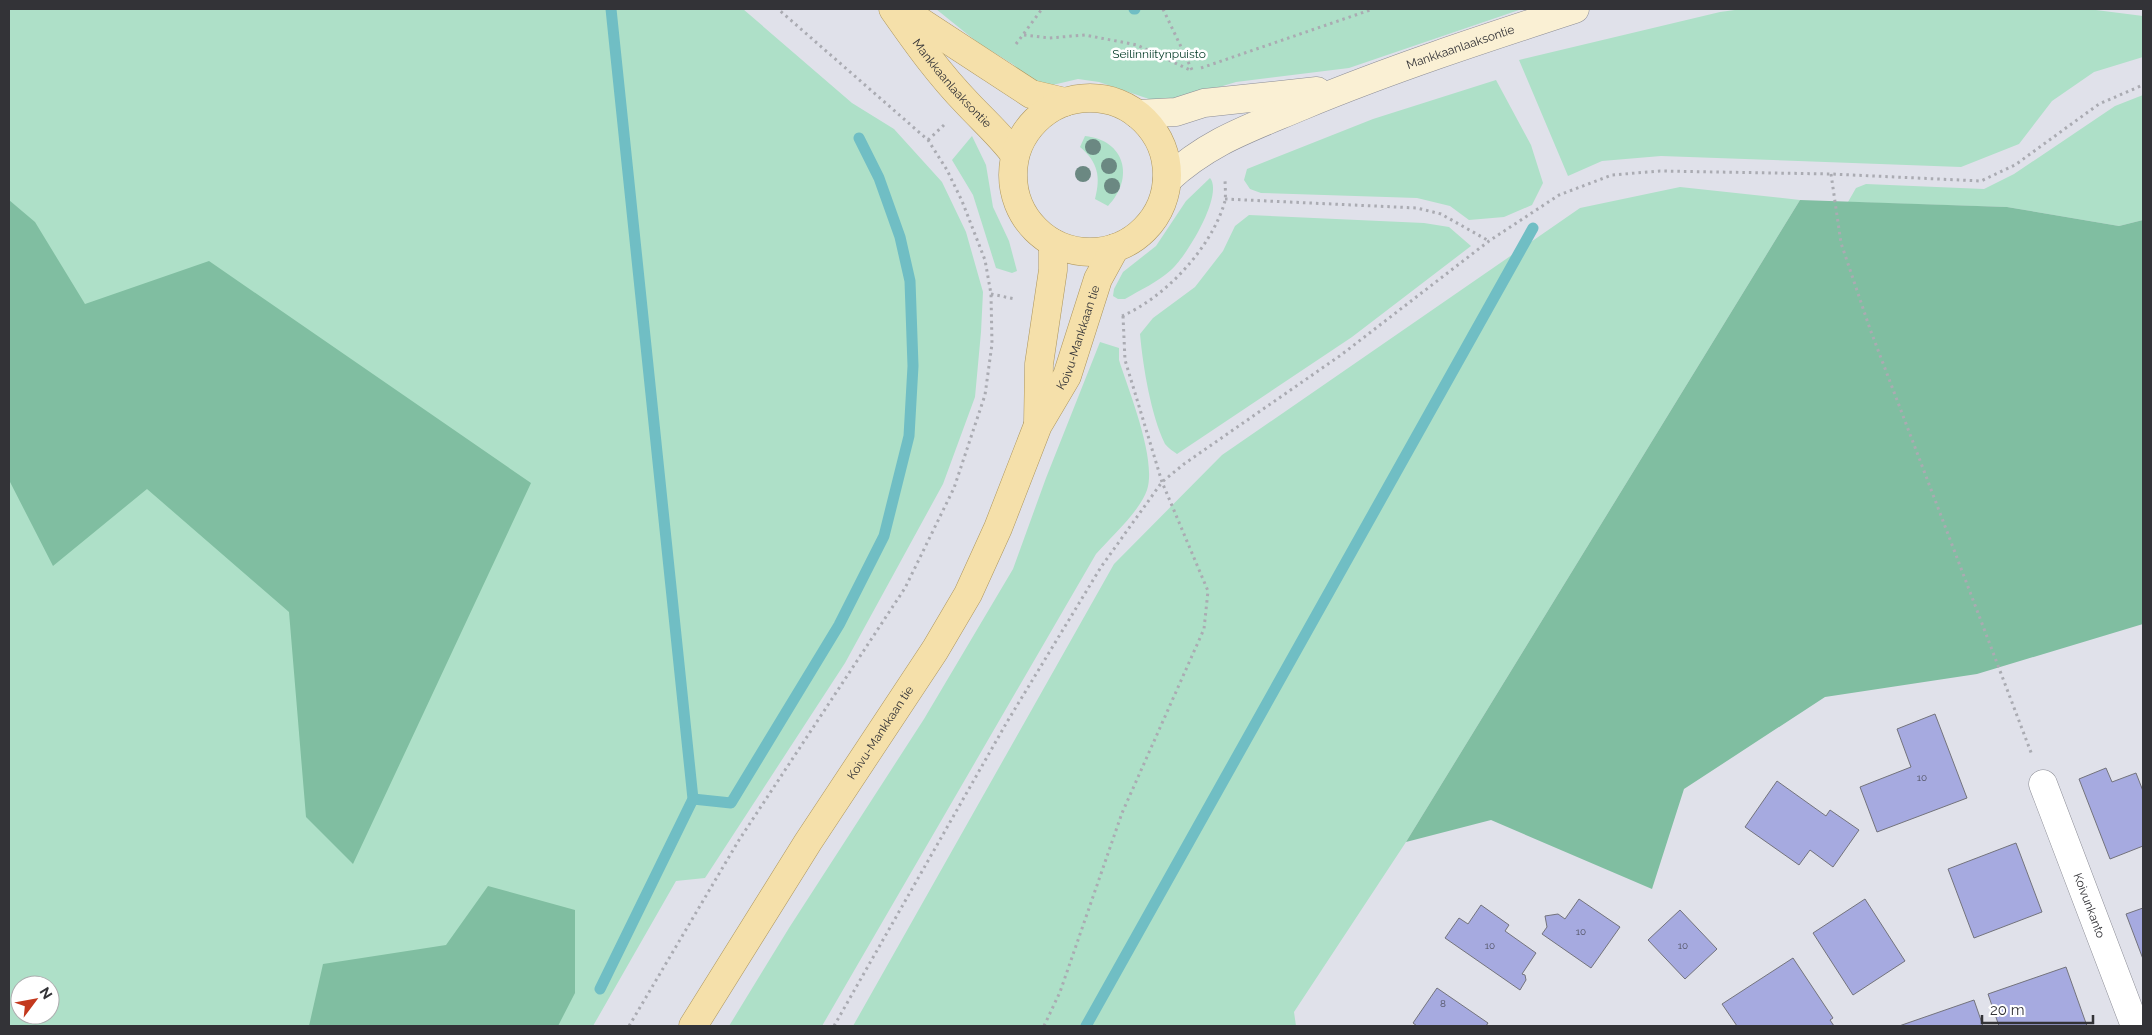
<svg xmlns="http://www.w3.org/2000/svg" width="2152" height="1035" font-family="Raleway,sans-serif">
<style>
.green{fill:#aee0c8;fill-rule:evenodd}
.forest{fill:#80bea1}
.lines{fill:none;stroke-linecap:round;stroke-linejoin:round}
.stream{stroke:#70bec4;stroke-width:11}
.building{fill:#a6aae0;stroke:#73737c}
.street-casing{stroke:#8c8d96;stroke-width:29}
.secondary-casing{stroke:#8c8d96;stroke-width:29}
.primary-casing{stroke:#ad965d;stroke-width:29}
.path{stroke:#aaabb2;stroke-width:3;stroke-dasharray:2.5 4;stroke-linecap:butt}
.street{stroke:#fff;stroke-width:28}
.secondary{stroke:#faf0d4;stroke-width:28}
.primary{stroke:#f5e0aa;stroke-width:28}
.tree{fill:#6b8882}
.labels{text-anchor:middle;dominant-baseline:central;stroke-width:5;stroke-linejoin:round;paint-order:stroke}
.number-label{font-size:10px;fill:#505161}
.street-label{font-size:12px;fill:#333337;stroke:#fff}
.park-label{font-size:12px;fill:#0b402d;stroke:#fff}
</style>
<rect width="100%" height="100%" fill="#e0e1ea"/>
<g class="green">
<path d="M9 9H743L852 103 894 129 942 182 966 232 983 292 981 332 975 397 943 484 845 663 705 878 676 881 593 1026H9ZM20 985H50V1015H20Z"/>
<polygon points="936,9 1522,9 1349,68 1236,82 1173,101 1149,99 1099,82 1078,79 1044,87 1018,72 1014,65 977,42"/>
<polygon points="1742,9 2088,9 2143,16 2143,57 2094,72 2052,101 2019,144 1961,167 1661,156 1602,161 1568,176 1519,60 1720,12"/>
<polygon points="1496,80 1531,145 1543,183 1532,205 1504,217 1469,220 1450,206 1417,198 1261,193 1250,189 1244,180 1247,169 1373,119"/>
<polygon points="2143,95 2143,220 2119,226 2007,207 1848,202 1856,188 1866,184 1984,189 2014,174 2115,106"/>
<polygon points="972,136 986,165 993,207 1009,241 1017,271 1012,273 996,268 973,195 952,160"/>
<path d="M1085 136C1125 140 1135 178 1108 206L1095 199C1101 177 1098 162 1080 147Z"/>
<path d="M1210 178C1224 195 1186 257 1171 270 1158 282 1140 290 1125 299H1118L1113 296 1114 289 1123 272 1156 246 1186 201Z"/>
<polygon points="1680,187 1800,200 1406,842 1294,1012 1296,1026 853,1026 1114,564 1222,455 1580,208"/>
<path d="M1249 215 1424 223 1449 227 1471 246 1352 337 1177 454C1173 451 1168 448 1165 444 1151 415 1143 367 1140 334L1153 318 1195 287 1223 251 1235 226Z"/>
<path d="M1100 342 1119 348V360C1129 392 1157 459 1147 490 1140 511 1111 537 1096 554L822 1026H729L789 928 924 719 1013 569 1046 478Z"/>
</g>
<g class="forest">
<polygon points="9,200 35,222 85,304 209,261 531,483 353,864 306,817 289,612 147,489 53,566 9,480"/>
<polygon points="1800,200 2007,207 2119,226 2143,220 2143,624 1977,674 1825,697 1684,789 1652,889 1491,820 1406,842"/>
<polygon points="488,886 575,910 575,993 558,1026 309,1026 323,964 446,945"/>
</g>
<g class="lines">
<g class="stream">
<polyline points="1134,9 1135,9"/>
<polyline points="693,799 731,803 839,625 884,536 909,436 913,366 910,281 900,237 879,178 859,138"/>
<polyline points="600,989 693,799 611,9"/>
<polyline points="1086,1026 1533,228"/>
</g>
</g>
<g class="building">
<polygon points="1935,714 1967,798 1877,832 1860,787 1911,767 1897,729"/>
<polygon points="2106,768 2112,782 2136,773 2143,791 2143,846 2110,859 2079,779"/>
<polygon points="1777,781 1826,816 1830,810 1859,830 1833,867 1810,850 1799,865 1745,827"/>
<polygon points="2016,843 2042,912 1974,938 1948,869"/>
<polygon points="1579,899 1620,927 1591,968 1542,934 1547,927 1545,916 1558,914 1565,919"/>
<polygon points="1865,899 1905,961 1853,995 1813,933"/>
<polygon points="1481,905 1509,925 1505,931 1536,953 1522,974 1525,975 1526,980 1520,990 1445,938 1459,918 1468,924"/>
<polygon points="2143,908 2143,959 2126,914"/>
<polygon points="1680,910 1717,949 1685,979 1648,940"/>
<polygon points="1793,958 1833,1018 1830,1020 1834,1026 1737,1026 1722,1004"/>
<polygon points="2066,967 2087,1026 1999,1026 1988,994"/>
<polygon points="1437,988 1488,1023 1486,1026 1417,1026 1413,1023"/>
<polygon points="1974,1000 1983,1026 1899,1026"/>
</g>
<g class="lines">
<defs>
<g id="street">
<path id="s1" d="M2043 784 2135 1026"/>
</g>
<g id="secondary">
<polyline points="1137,114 1176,112 1204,103 1317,91"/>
<path id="s2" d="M1167 180C1209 141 1250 128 1302 106 1391 69 1483 39 1575 9"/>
</g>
<g id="primary">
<path id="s3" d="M893 9C916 42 939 74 968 104 984 121 1001 136 1015 155"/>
<polyline points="901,9 1031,94 1065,102"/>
<circle cx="1090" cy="175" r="77"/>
<polyline points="1038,423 1039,364 1053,270 1053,243"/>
<path id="s4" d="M693 1026 808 842 935 650 968 594 998 528 1038 425 1067 376 1098 279 1115 248"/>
</g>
</defs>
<use href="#street" class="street-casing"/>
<use href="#secondary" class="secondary-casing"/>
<use href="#primary" class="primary-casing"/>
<g class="path">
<polyline points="1163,9 1193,72"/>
<polyline points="1024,35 1049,38 1085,35 1137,45 1192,71"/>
<polyline points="1016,44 1042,9"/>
<polyline points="1201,68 1373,9"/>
<polyline points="928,140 944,125"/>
<polyline points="1831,174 1841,243 1870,329 2032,755"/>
<polyline points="1225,199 1417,208 1441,214 1489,241"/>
<polyline points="991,294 1015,299"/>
<path d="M1122 316C1166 297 1212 247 1225 201 1226 194 1225 185 1225 178"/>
<polyline points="629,1026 739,840 905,588 954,488 985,395 992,344 991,294 985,260 962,201 947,170 928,140 778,9"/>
<polyline points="834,1026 1007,722 1101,567 1162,482 1184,464 1341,355 1489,241 1559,195 1612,175 1660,171 1831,174 1981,181 2015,165 2099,104 2143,85"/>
<polyline points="1044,1026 1060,992 1122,813 1204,629 1208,591 1162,482 1125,360 1123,316"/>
</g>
<use href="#street" class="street"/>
<use href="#secondary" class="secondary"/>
<use href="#primary" class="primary"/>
</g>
<g class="tree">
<circle cx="1093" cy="147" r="8"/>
<circle cx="1109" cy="166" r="8"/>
<circle cx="1083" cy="174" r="8"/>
<circle cx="1112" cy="186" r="8"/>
</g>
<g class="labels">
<g class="number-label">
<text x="1922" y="777">10</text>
<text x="1581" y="931">10</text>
<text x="1490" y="945">10</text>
<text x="1683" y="945">10</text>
<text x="1443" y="1003">8</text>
</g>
<g class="street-label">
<text stroke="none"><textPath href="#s2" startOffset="324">Mankkaanlaaksontie</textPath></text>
<text stroke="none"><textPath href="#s3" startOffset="95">Mankkaanlaaksontie</textPath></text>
<text stroke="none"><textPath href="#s4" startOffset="792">Koivu-Mankkaan tie</textPath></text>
<text stroke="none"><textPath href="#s4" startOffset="348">Koivu-Mankkaan tie</textPath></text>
<text stroke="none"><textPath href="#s1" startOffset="130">Koivunkanto</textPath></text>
</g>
<g class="park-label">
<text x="1159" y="54">Seilinniitynpuisto</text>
</g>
</g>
<rect width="2152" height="1035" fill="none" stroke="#333337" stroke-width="20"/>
<g transform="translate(35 1000) rotate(58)"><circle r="24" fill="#ffffff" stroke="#adadaf"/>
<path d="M0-4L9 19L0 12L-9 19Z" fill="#c3381d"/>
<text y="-8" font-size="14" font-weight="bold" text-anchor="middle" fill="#333337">N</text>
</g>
<path d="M1982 1015v8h111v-8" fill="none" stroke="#333337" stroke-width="2.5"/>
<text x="1990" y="1015" font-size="15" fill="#333337" stroke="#ffffff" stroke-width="4" paint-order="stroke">20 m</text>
</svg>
